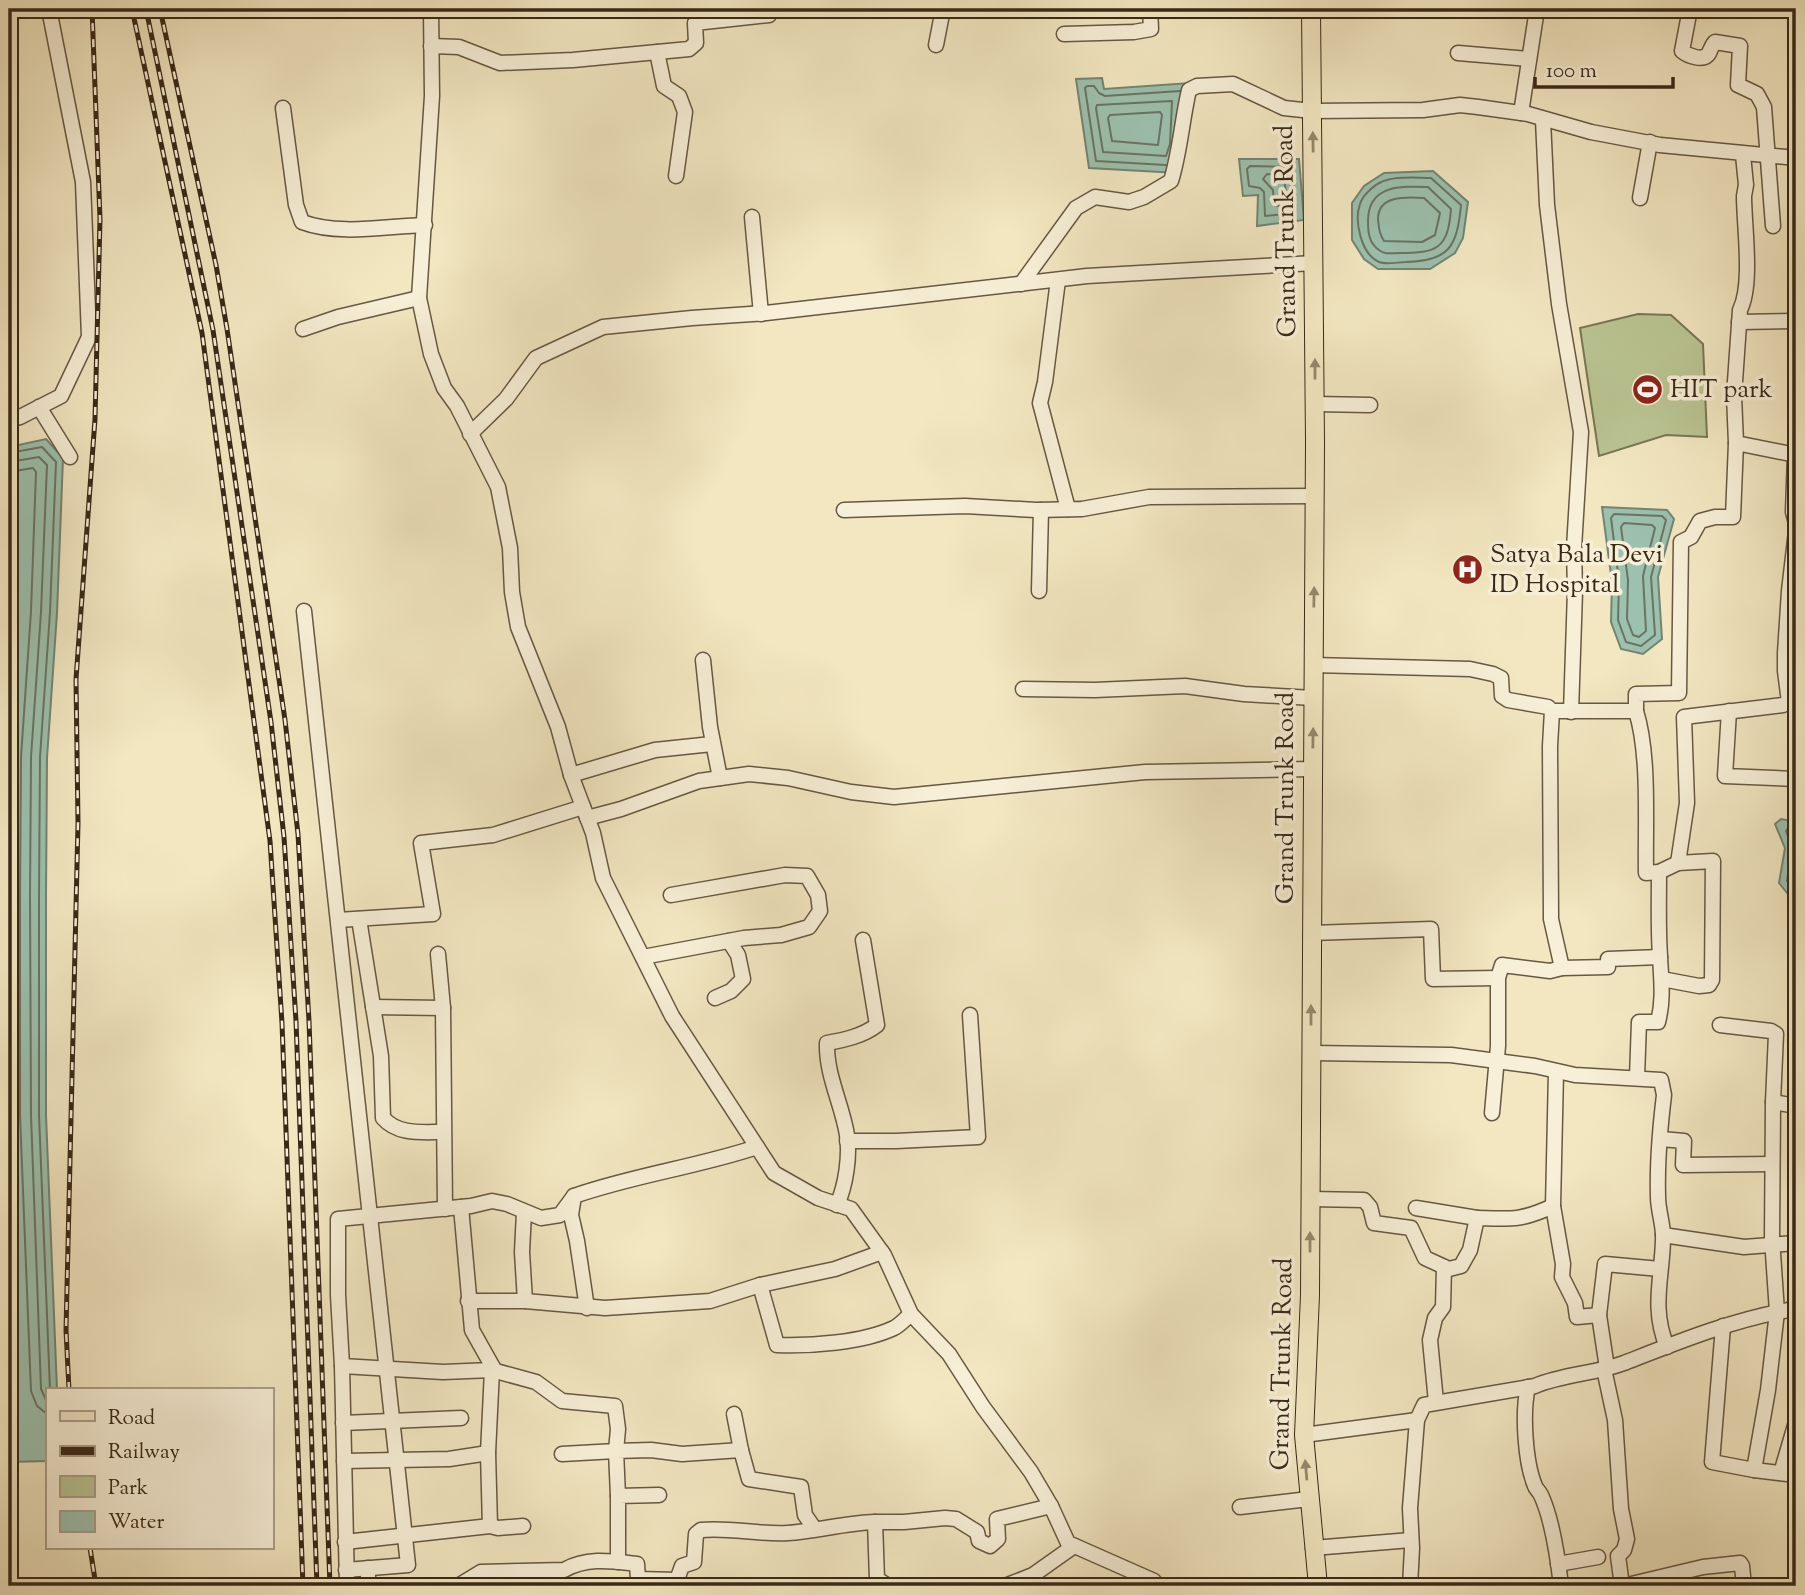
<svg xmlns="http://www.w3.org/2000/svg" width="1805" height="1595" font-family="'Sorts Mill Goudy',serif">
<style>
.green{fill:#bac593;stroke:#7a7656;stroke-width:2}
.water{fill:#9cc1ae;stroke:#748472;stroke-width:2}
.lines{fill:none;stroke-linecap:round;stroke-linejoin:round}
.shore{stroke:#6a7463;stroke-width:2}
.minor-casing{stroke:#675842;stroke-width:17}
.major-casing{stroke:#392818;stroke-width:20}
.minor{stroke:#f7efd7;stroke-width:14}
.major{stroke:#f2e7c1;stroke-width:18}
.rail-casing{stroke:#392818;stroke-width:5}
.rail{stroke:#f7efd7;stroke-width:2.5;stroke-dasharray:8;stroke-linecap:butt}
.oneway{fill:#96886c}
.labels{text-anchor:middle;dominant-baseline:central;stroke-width:7;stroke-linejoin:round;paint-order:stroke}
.street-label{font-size:26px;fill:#392818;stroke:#f7efd7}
.poi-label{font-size:26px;fill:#392818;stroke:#f7efd7;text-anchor:start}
</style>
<rect width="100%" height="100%" fill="#f2e7c1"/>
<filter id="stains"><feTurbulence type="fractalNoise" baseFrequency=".00286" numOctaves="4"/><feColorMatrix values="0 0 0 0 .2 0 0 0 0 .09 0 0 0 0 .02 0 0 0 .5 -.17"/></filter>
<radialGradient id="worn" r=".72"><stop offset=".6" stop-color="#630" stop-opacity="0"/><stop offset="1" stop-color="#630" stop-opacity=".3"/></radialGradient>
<polygon class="green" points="1638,314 1671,315 1703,344 1707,437 1666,435 1599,456 1580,328"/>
<g class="water">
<polygon points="1102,78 1104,89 1190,83 1178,173 1089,168 1076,79"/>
<polygon points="1239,159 1299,159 1304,220 1257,226 1258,195 1243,196"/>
<polygon points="1433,171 1468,202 1463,238 1455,253 1430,269 1378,269 1364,259 1352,240 1352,203 1364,186 1384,173"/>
<polygon points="46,439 63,458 57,613 47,758 46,897 46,1115 57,1390 47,1390 47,1461 9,1462 9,447"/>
<polygon points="1602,507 1667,510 1674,519 1658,577 1662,639 1643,654 1621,649 1611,622 1612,582"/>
<polygon points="1781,819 1796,822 1795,903 1779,883 1785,848 1775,824"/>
</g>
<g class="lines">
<g class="shore">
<polygon points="1172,101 1170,144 1166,156 1103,152 1096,108 1097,105"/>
<polygon points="1160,112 1162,115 1158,145 1112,141 1108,118 1110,115"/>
<polyline points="1166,165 1096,161 1085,88 1087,86 1094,86 1099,93 1105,96 1180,91"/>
<polygon points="1250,166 1292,167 1295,213 1265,216 1264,192 1260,188 1249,186 1247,169"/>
<polygon points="1267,174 1284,176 1287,203 1285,206 1274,206 1273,190 1263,179"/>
<path d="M1431 178 1461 205C1457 246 1450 261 1406 262 1398 262 1386 265 1379 262 1361 254 1354 221 1360 204 1363 194 1377 182 1387 180 1400 176 1418 178 1431 178Z"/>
<path d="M1428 187 1451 209C1448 249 1437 253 1399 253 1392 253 1385 255 1379 250 1369 243 1368 233 1368 221 1368 185 1400 186 1428 187Z"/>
<path d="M1424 198 1440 213 1435 235 1422 242 1384 241C1379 233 1379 228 1378 219 1378 195 1406 197 1424 198Z"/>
<polyline points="9,453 42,447 56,462 50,612 40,757 39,897 39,1115 50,1390"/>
<polyline points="9,462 39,457 47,465 41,612 31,757 30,897 31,1115 41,1389 47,1402"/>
<polyline points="9,472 33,468 36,472 31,611 21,757 20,897 20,1115 31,1391 37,1406 47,1414"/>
<polygon points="1614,514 1662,516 1666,520 1651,577 1655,635 1641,646 1626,642 1618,620 1619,581 1611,518"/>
<polygon points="1624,523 1652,525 1655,528 1643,576 1646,631 1639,637 1633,635 1627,619 1628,580 1621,527"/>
<polyline points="1796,828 1788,828 1786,831 1792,848 1787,881 1796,893"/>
</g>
<defs>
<g id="minor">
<polyline points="431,9 432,96 419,298 431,354 444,388 457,406 498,487 510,548 512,592 518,627 558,727 571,775 593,833 603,878 672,1016 774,1173 818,1198 851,1209 884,1255 911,1314 949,1354 983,1407 1031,1472 1051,1506 1068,1543 1154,1581 1157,1586"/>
<path d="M1690 9 1682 51C1688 56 1704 62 1709 53 1711 49 1712 45 1715 42L1740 46 1738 85 1757 94 1764 107 1773 226"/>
<polyline points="1064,34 1134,32 1151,29 1150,9"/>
<polyline points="936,45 943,9"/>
<polyline points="431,46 459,47 500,63 573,60 689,49 696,43 695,23 769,15 769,9"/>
<polyline points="657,52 664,86 679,96 685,112 676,176"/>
<polyline points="1458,53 1529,59"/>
<path d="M283 108 296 205 302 222C340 236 386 226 425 225"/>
<polyline points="1521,113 1537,9"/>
<polyline points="1543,120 1547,205 1559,304 1581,432 1574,548 1575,591 1571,712"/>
<path d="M1743 155 1746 185 1744 196C1744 226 1753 284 1740 310L1734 396 1736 443 1796 455"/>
<polyline points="1640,198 1650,142"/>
<polyline points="752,217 761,314"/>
<polyline points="1058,280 1045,382 1040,403 1068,509"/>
<path d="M1021 284 1076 208 1095 197 1129 202 1144 197 1171 181C1180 152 1182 120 1189 90L1197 86 1233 84 1284 108 1312 111 1423 110 1460 105 1478 107 1528 114 1591 132 1660 145 1796 158"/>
<polyline points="1739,322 1796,321"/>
<polyline points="303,329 338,317 419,298"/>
<polyline points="1315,404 1370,405"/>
<polyline points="39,407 70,457"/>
<polyline points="9,420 20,417 61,396 89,337 83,182 49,9"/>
<polyline points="470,434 506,399 536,358 603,327 692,318 766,313 1087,276 1314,263"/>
<polyline points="1795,455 1793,512 1796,523"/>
<polyline points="844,510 965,506 1036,510 1082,509 1149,497 1315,496"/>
<polyline points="1039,591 1041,510"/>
<polyline points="304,611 408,1565 346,1570"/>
<polyline points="703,660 710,727 720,778"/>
<polyline points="1313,665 1470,669 1493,674 1501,678 1502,696 1508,700 1548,707 1552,711 1636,711 1636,694 1679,693 1681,542 1691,537 1700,521 1715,517 1733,517 1736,443"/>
<polyline points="1023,689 1095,690 1185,686 1244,694 1313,698"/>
<polyline points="1552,711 1550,746 1551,919 1562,968"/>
<path d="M1636 711C1650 756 1645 825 1646 873L1659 872 1678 863 1713 861 1712 980 1709 985 1699 986 1662 979"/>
<polyline points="1729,711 1725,776 1796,779"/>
<polyline points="571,775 655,750 712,744"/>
<polyline points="587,818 621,809 699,781 749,774 788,778 851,792 894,797 1145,772 1312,769"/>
<polyline points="1678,863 1687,803 1684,717 1783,705 1789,702 1785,671 1785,653 1789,591 1796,531"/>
<path d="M359 919 381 1056 383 1118C398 1135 421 1132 443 1132"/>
<polyline points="338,920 433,914 421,843 493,835 583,807"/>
<polyline points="1311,933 1431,929 1433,979 1498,978"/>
<polyline points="438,954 443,1008 445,1209"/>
<polyline points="643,957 744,938 781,935 809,927 820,911 818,895 807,876 785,875 671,895"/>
<polyline points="715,998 731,991 743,979 738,955 729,941"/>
<polyline points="373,1007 443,1008"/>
<polyline points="1720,1025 1771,1031 1776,1034 1773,1102"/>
<path d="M1311 1053 1451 1055 1535 1066 1575 1075 1661 1080 1664 1095C1660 1128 1657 1164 1658 1197 1658 1211 1664 1226 1663 1240 1662 1279 1651 1308 1667 1347"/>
<path d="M1637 1077 1639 1022H1658C1664 999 1661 979 1660 956 1658 928 1659 900 1659 872"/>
<polyline points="1492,1113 1498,1046 1498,978 1502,965 1550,971 1562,968 1608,967 1608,959 1660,957"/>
<polyline points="1661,1139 1684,1141 1683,1165 1772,1164"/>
<polyline points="847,1141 896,1141 978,1137 970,1015"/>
<path d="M1310 1199 1364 1200 1370 1207 1374 1223 1411 1228 1425 1258 1449 1269 1461 1266 1470 1250 1477 1218C1511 1219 1521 1221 1553 1206L1556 1072"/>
<path d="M837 1205C846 1185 850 1156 847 1135 842 1104 826 1075 827 1043 844 1040 863 1036 877 1025L863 940"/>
<polyline points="1553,1206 1563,1264 1562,1277 1575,1303 1577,1317 1599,1315"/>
<polyline points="461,1207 472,1330 495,1371"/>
<polyline points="1416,1208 1477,1218"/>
<polyline points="524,1212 522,1252 525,1301"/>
<polyline points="1663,1235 1744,1247 1796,1243"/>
<path d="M760 1285 777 1345C811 1346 862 1343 894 1328 900 1325 906 1318 911 1314"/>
<polyline points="468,1301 525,1301 605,1308 710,1301 760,1285 835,1269 882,1252"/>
<path d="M587 1308 577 1241 571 1215 574 1196C634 1175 697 1167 757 1147"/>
<polyline points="1723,1326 1712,1462 1754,1470 1768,1390 1777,1312 1772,1239 1773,1102 1796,1106"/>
<polyline points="342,1366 443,1372 492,1370 536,1382 562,1401 615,1406 618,1429 616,1451 562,1454"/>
<polyline points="1607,1368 1599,1315 1605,1264 1660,1269"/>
<polyline points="1604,1369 1615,1420 1621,1509 1627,1539 1624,1550 1618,1556 1622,1586"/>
<path d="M1528 1387C1522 1412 1525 1462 1535 1486 1536 1489 1539 1491 1541 1495 1552 1519 1558 1559 1561 1586"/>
<polyline points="1436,1402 1430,1340 1435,1318 1443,1307 1444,1267"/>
<polyline points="734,1414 741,1450"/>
<polyline points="343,1423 461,1418"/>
<polyline points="1304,1435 1417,1420"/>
<polyline points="344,1461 449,1459 488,1453"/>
<polyline points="1754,1470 1796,1475"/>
<polyline points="1781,1473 1796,1422"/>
<polyline points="618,1496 616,1451 651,1450 682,1454 741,1450 749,1479 801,1487 805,1515 814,1528"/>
<polyline points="1240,1507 1309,1499"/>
<polyline points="490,1526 488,1453 492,1370"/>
<polyline points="345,1542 490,1526 498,1528 523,1526"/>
<polyline points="1313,1548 1411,1540"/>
<polyline points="618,1562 618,1496 659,1495"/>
<polyline points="1558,1564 1598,1557"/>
<polyline points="368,1568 368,1586"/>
<polyline points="347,1586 342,1366 338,1295 338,1219 471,1206 492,1201 507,1204 541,1218 560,1215 574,1196"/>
<path d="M458 1586 481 1572 564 1570C587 1557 611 1561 637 1564L638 1579 677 1580 682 1566 694 1562 696 1534 701 1530C730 1527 759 1535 788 1533 817 1531 845 1523 875 1522"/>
<polyline points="888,1586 877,1579 875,1522 904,1522 945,1518 956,1519 977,1532 979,1541 990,1546 998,1539 997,1519 1051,1506"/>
<polyline points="1005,1586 1033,1575 1074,1546"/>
<path d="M1410 1586 1412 1548 1410 1508 1417 1420 1424 1405 1535 1386C1563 1374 1595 1374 1624 1363 1678 1342 1732 1320 1789 1310L1796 1306"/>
<polyline points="1623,1586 1703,1567 1740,1563 1742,1566 1744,1586"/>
</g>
<polyline id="major" points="1311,9 1315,442 1310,1295 1304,1435 1318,1586"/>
</defs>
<use href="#minor" class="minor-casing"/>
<use href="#major" class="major-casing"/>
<use href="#minor" class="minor"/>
<use href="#major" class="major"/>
<defs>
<g id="rail">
<polyline points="132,9 202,333 270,841 282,1023 303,1586"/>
<polyline points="146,9 213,330 271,722 284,837 296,1021 317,1586"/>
<polyline points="160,9 216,265 227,329 285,720 298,834 309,1021 330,1586"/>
<polyline points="69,1390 66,1330 78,823 76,679 95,419 100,219 92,9"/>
<polyline points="90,1548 96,1586"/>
</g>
</defs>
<use href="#rail" class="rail-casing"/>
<use href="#rail" class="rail"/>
</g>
<defs><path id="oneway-solid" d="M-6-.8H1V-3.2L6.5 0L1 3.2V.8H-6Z" transform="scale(1.75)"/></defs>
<g class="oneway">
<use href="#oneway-solid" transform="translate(1313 142) rotate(-91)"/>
<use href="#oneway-solid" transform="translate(1315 369) rotate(-90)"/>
<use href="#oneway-solid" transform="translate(1314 597) rotate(-89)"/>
<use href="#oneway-solid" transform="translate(1313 738) rotate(-89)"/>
<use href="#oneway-solid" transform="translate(1311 1015) rotate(-90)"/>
<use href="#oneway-solid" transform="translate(1310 1242) rotate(-90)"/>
<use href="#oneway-solid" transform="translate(1306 1470) rotate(-95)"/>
</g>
<defs>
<symbol id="stadium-disc" viewBox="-11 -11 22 22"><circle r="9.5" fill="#8f2418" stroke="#f7efd7"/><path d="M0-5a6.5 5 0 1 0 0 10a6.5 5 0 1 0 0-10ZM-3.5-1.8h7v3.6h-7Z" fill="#fff"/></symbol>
<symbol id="hospital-disc" viewBox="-11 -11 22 22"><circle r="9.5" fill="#8f2418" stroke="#f7efd7"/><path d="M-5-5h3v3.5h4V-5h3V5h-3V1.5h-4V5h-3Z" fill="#fff"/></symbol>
</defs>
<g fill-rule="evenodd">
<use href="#stadium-disc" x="1630" y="372" width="35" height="35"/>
<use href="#hospital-disc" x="1450" y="552" width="35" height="35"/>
</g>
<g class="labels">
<g class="street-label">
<text transform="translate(1287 231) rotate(-91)">Grand Trunk Road</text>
<text transform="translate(1286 798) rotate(-90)">Grand Trunk Road</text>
<text transform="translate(1283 1364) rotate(-89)">Grand Trunk Road</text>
</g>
<g class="poi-label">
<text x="1670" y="390">HIT park</text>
<text x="1490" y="555">Satya Bala Devi<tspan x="1490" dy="30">ID Hospital</tspan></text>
</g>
</g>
<rect width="1805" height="1595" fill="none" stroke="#f2e7c1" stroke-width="35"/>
<rect x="10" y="10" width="1784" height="1574" fill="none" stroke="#392818" stroke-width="3.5"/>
<rect x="18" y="18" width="1770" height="1560" fill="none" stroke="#392818" stroke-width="2"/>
<rect x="46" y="1388" width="228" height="161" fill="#f7efd7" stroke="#ab9f8b" stroke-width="2"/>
<rect x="60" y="1411" width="35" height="10" fill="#f2e7c1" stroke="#ab9f8b" stroke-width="2"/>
<text x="108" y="1424" font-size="21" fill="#392818">Road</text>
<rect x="60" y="1446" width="35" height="10" fill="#392818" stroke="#ab9f8b" stroke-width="2"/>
<text x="108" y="1458" font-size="21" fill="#392818">Railway</text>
<rect x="60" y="1476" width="35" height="21" fill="#bac593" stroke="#ab9f8b" stroke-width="2"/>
<text x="108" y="1494" font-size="21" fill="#392818">Park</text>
<rect x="60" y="1511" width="35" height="21" fill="#9cc1ae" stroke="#ab9f8b" stroke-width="2"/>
<text x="108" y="1528" font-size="21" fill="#392818">Water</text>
<path d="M1535 77v10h138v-10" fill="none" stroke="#392818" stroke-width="3.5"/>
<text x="1546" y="77" font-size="21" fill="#392818" stroke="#f7efd7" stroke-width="5" paint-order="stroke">100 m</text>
<rect width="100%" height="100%" filter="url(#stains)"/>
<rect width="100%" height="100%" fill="url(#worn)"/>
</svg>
